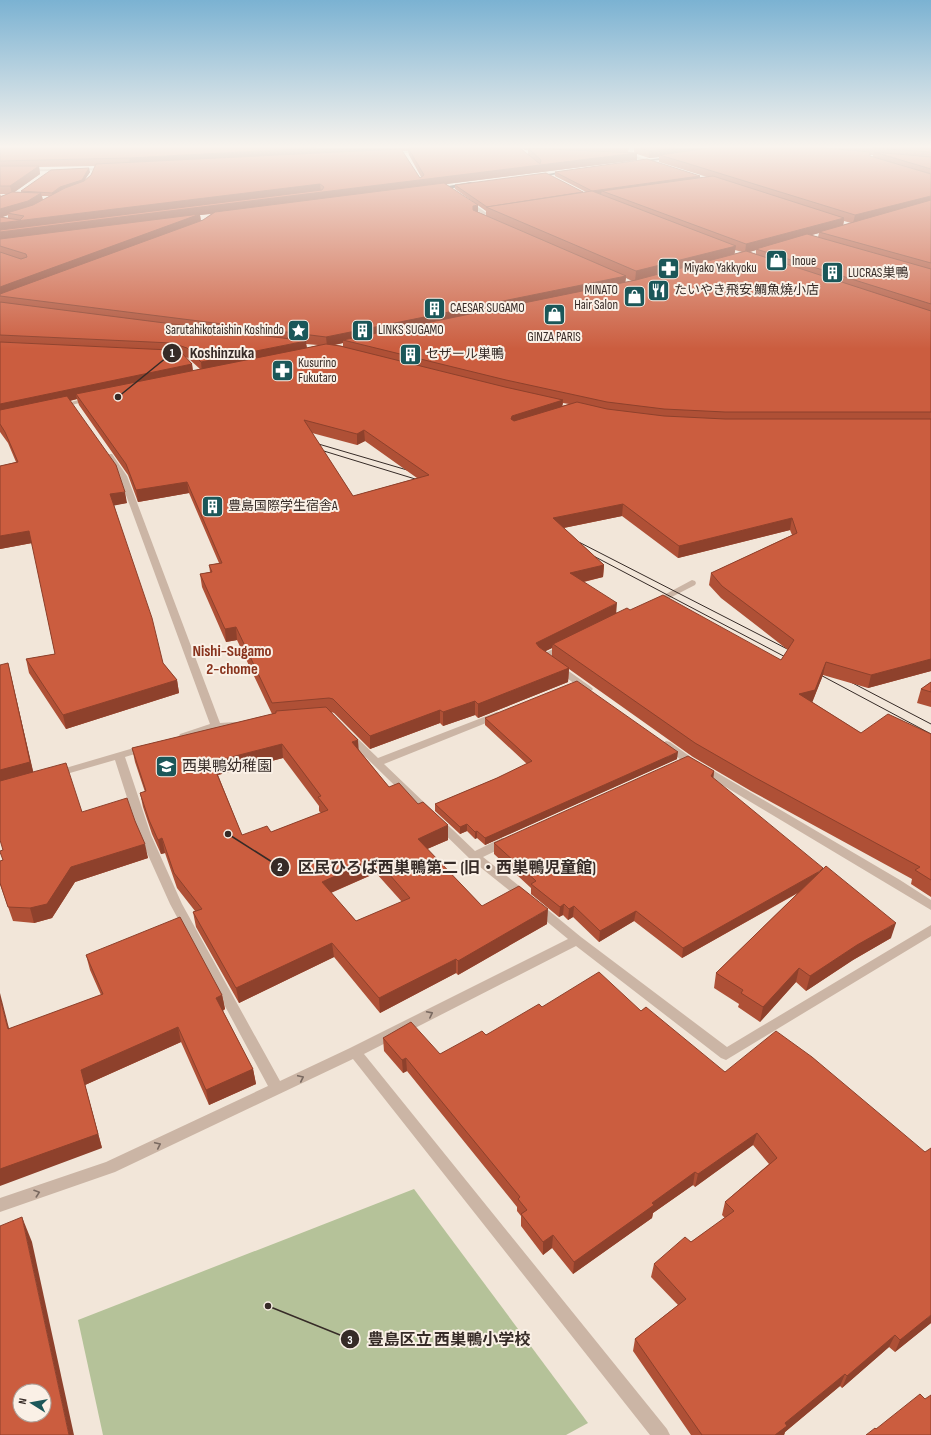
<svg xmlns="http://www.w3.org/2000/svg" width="931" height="1435" font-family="'Sofia Sans Condensed','Noto Sans JP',sans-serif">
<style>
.green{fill:#b5c299}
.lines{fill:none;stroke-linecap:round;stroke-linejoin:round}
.minor{fill:#cbb5a5;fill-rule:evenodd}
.highway{fill:#58453d;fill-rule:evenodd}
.tram{stroke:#362b27;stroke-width:1}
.wall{fill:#af5036;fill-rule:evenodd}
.shaded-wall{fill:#8e412c}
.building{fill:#cb5d3f;stroke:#8e412c;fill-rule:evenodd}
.oneway{stroke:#796960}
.labels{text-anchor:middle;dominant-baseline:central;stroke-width:4;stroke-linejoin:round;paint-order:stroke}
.far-poi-label{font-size:13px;fill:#362b27;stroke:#faf0e6;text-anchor:start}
.poi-label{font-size:15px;fill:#362b27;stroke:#faf0e6;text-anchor:start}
.neighbourhood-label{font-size:16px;font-weight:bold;fill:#88331d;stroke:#faf0e6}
.leader{fill:none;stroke:#362b27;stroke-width:1.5}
.callout-dot{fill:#362b27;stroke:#faf0e6;stroke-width:1.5}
.mark-label{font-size:12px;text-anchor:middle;font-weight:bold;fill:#fff}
.callout-label{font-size:16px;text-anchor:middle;font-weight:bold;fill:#362b27;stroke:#faf0e6;stroke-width:4;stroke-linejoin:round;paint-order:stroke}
</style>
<rect width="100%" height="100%" fill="#f2e6d9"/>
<polygon class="green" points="414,1189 588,1423 566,1435 103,1435 78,1320"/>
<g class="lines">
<g class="minor">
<polygon points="630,148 634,148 632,153 636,156 659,163 657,164 634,158 628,153"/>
<polygon points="421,150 422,152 389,154 387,153"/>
<polygon points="107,168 106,170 0,172 0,170"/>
<polygon points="464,200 468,200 488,214 484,215 464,202"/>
<polygon points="90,397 93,399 92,400 59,408 56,406"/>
<polygon points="106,454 112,454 127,476 220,723 235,722 240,725 239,727 217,729 184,739 179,736 180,734 210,724 119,476 105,456"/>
<polygon points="692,580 695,581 696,583 695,585 658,604 652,604 651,602"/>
<polygon points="563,644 568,647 566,649 549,657 591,687 593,689 591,691 585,691 537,657"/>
<polygon points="497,712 502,715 501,717 384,764 475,851 502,838 510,838 512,841 510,844 483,857 528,893 530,896 528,899 524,900 520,899 470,859 345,737 350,734 354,735 378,758"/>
<polygon points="666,741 670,742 692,758 900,880 931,900 931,910 684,762 662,746 661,744"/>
<polygon points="144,745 149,748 148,750 125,757 151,835 182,904 280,1081 350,1048 568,939 534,911 532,908 534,905 538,904 542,905 581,937 727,1047 931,925 931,936 726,1060 721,1058 576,946 364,1054 667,1429 670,1435 650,1435 353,1059 115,1172 0,1212 0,1198 106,1162 268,1086 170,904 139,835 115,760 56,777 51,774 52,772"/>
</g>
<g class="highway">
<polygon points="675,156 677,158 634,163 632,162"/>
<polygon points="570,170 572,172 533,178 531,177"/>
<polygon points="471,182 473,183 473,185 434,191 431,189"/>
</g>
<g class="tram">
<polyline points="315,443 414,472"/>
<polyline points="314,448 425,482"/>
<polyline points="569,537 797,654"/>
<polyline points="584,551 793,661"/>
<polyline points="813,671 931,734"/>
<polyline points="843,678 931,724"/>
</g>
</g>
<g class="wall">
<path d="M0 148H522H521L528 155V150H525L522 148H629L628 153H635L634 152V148H931V671L868 688 823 675 812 702 861 733 931 734V897L911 884 912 879 751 791 693 757 569 669 568 682 478 718 475 715 443 726 440 723 370 749 334 713 331 712 359 750 389 787 448 840 427 849 482 906 547 924 458 975 456 973 380 1013 334 957 239 1003 196 927 193 912 195 911 177 888 165 853 161 854 152 834 143 807 140 793 145 792 135 762 132 748 272 714 237 640 226 642 202 587 200 574 210 572 209 565 219 563 189 493 138 502 128 475 79 405 77 399 70 401 127 503 114 505 163 663 177 680 179 693 66 729 29 673 26 659 55 654 32 543 0 549V466L16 462 8 443 0 432ZM402 151H408L409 155 421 177 420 178ZM637 154 649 158 659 157V162L707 177 700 178V176L555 172V176L586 192 583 193 455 185V189L486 211V216L478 212 446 184 637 160ZM870 155H873V157L870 156ZM95 166 91 175 84 181 90 172 21 191V192H14L40 174 39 167ZM0 194H8L1 196ZM42 196H50L43 200ZM211 214 203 220 201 221 200 215ZM8 215V218L2 217ZM844 221 851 223 843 225ZM819 233 818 237 811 235ZM735 250 742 252 734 254ZM756 250V254L750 252ZM626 278 632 281 625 283ZM343 343V346L335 345ZM306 344 318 345 307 348ZM185 357 188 358 200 369 193 371 192 364ZM563 403 569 404 562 406ZM312 433 357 445 365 441 417 478 353 496ZM622 516 678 558 790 530 792 535 711 573 709 585 721 598 788 650 781 660 630 610 617 613 584 582 603 577 604 565 564 528ZM552 648V657L545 651ZM283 758 319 806V811L321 813 271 832 242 835 218 775ZM376 873 402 902 356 921 331 893Z"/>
<polygon points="11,676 33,772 82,812 135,821 148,858 75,882 52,918 34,923 13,921 0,884 0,861 3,860 3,850"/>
<polygon points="931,682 931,707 917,703 921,689"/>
<polygon points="485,718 677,759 485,845 477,838 475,839 467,831 460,834 435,811 435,804 497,778 527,764 485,725"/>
<polygon points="714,771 713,778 891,938 853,960 806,991 796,982 760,1022 738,1007 739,1004 714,988 716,973 798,893 682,958 634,921 599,942 573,917 568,920 563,915 559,917 531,894 531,888 494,854 494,843"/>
<polygon points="86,955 222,995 225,1009 223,1011 253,1069 256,1084 209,1105 181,1042 85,1085 102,1148 9,1029 101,995 90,970"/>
<polygon points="542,1007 641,1011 646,1007 931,1323 895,1352 889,1347 842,1388 840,1386 785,1432 784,1435 691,1435 633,1351 635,1339 678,1305 651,1277 654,1264 691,1242 725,1218 722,1215 725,1202 769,1164 753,1145 695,1187 693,1185 653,1213 652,1218 573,1274 552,1248 543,1255 521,1226 521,1216 517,1211 517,1207 407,1071 403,1073 384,1051 383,1038 440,1054 486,1035"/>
</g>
<g class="shaded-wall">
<polygon points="316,148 390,148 390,151 130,165 129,158"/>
<polygon points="628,148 629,148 627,154 637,153 637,160 200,215 201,222 0,296 0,287 193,216 0,241 0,232 627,154"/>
<polygon points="675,148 725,148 660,155 659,157 649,158 649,151"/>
<polygon points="39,166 40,174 12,194 10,186"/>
<polygon points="89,168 90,172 82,184 53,196 52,193"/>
<polygon points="700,176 699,180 602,191 601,194 591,195 592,191"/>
<polygon points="320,184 321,192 0,231 0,223"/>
<polygon points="41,193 43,201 29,209 7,213 8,215 0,218 0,209"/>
<polygon points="931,196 931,203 853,223 855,215"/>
<polygon points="478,205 478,213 473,214 473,206"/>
<polygon points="844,218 843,227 819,232 819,233 759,250 756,249 756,250 745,253 746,244"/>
<polygon points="736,246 734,257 635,282 636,271"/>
<polygon points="626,276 625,285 343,340 343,343 327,346 326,337"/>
<polygon points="306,341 307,351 202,372 201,362"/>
<polygon points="192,364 193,374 76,394 77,399 0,416 0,404"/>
<polygon points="563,400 562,410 512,427 511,419 512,416"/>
<polygon points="364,430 365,441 357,445 357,434"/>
<polygon points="187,482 189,493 138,502 136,490"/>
<polygon points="125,492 127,503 112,506 110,494"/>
<polygon points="623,504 622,516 553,530 553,518"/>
<polygon points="792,518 790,530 678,558 679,546"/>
<polygon points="29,531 32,543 0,549 0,536"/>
<polygon points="604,565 603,577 569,585 570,573"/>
<polygon points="617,603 616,615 553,644 552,648 536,656 536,643"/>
<polygon points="236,627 237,640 226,642 225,629"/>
<polygon points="931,659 931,671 868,688 871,675"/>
<polygon points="826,662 823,675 812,703 799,694"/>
<polygon points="8,663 34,775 0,785 0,770"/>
<polygon points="569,668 568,682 478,718 478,704"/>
<polygon points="177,680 179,693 66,729 63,715"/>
<polygon points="475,701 475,715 443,726 443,712"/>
<polygon points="440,710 440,723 370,749 370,736"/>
<polygon points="358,740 359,754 352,742"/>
<polygon points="282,744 283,758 214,776 212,762"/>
<polygon points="678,752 677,759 485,845 485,838"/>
<polygon points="714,771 713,781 711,776"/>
<polygon points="467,824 467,831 460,834 460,827"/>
<polygon points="448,825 448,840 418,853 418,839"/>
<polygon points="477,831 477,838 475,839 475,832"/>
<polygon points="162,838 165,853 161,854 158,840"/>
<polygon points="145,844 148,858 75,882 52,918 34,923 30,908 71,867"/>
<polygon points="375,858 376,873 323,896 322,882"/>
<polygon points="824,869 822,879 682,958 683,948"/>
<polygon points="564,904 563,915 559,917 560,907"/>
<polygon points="574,906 573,917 568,920 569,909"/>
<polygon points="548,909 547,924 458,975 458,961"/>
<polygon points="636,911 634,921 599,942 600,931"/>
<polygon points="896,923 891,938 853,960 806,991 810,976 857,945"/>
<polygon points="332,943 334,957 239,1003 236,988"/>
<polygon points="456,959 456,973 380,1013 379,998"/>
<polygon points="799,968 796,982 760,1022 763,1007"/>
<polygon points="0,993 13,1044 8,1029 0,998"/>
<polygon points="222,995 225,1009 219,1012 216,998"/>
<polygon points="178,1027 181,1042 85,1085 102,1148 0,1186 0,1169 81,1070"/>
<polygon points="406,1058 407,1071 403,1073 402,1060"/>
<polygon points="253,1069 256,1084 209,1105 206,1090"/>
<polygon points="757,1133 753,1145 695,1187 698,1174"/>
<polygon points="695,1172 693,1185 653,1213 652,1218 573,1274 574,1262 652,1203"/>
<polygon points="22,1217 32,1242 74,1435 69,1435"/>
<polygon points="553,1235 552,1248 543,1255 543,1242"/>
<polygon points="931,1315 931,1323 895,1352 900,1340"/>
<polygon points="895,1335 889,1347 842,1388 847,1376"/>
<polygon points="845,1374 840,1386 785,1432 784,1435 775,1435 785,1423"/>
</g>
<g class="building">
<polygon points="0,148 316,148 129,158 0,161"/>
<polygon points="408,148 520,148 540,164 541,160 528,148 637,153 0,232 0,230 322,190 324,187 320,184 0,223 0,217 20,220 24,216 7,213 33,205 65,188 84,181 91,175 96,164 401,149 420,178 424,175"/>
<polygon points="640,148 675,148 649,151"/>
<polygon points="709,148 826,148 870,152 870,156 931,174 931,196 855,215 660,155"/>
<polygon points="873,148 931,148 931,152"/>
<polygon points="874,152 931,157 931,169"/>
<polygon points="647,159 700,176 592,191 555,172"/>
<polygon points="0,166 39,166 10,186 0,186"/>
<polygon points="89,168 82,180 60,187 52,193 21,191 51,170"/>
<polygon points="546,173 583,192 487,207 455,185"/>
<polygon points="713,176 844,218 746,244 602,191"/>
<polygon points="444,183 478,205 473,206 473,210 626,276 326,337 0,296 0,294 203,220 215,212"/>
<polygon points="592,191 736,246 636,271 486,207"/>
<polygon points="12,192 41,193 28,201 0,209 0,197"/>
<polygon points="931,200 931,263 819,232"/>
<polygon points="200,214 0,287 0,252 21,259 27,257 26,254 0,246 0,239"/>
<polygon points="807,234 931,269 931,304 756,249"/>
<polygon points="746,251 931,311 931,412 725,412 664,409 607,402 506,380 343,340 636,280"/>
<polygon points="0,302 306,341 201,362 187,348 172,343 0,335"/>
<polygon points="0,342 170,350 181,352 192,364 0,404"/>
<path d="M326 344 340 346 505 387 563 400 512 416 511 419 514 421 577 402 607 409 664 416 725 419H931V659L871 675 826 662 815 690 799 694 861 733 888 714 931 734V880L915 870 920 867 754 777 695 743 553 644 627 608 630 610 663 595 781 660 794 640 722 586 711 573 797 533 792 518 679 546 623 504 553 518 604 565 570 573 617 603 536 643 539 647 569 668 478 704 475 701 443 712 440 710 370 736 333 699 329 698 272 703 236 627 225 629 200 574 212 572 209 565 222 563 187 482 136 490 126 464 76 394ZM304 420 357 434 364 430 429 475 353 496Z"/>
<polygon points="67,396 116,465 125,492 110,494 152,618 163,663 177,680 63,715 26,659 55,654 29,531 0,536 0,466 18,462 5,432 0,424 0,410"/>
<polygon points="8,663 30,762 0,770 0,665"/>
<polygon points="577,681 678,752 485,838 477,831 475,832 467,824 460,827 435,804 497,778 532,761 485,718"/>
<polygon points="931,682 931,692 921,689"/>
<path d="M326 707 358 740 352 742 389 787 399 783 418 804 423 802 448 825 418 839 482 906 519 886 548 909 458 961 456 959 379 998 332 943 236 988 193 912 202 909 174 873 162 838 158 840 149 820 140 793 146 791 132 748 276 713V711ZM282 744 321 796 318 797 328 810 271 832 267 826 242 835 212 762ZM375 858 410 898 356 921 322 882Z"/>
<polygon points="688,756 714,771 711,776 823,868 820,871 683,948 636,911 600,931 574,906 569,909 564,904 560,907 531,884 536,881 494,843"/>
<polygon points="66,763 82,812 127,798 135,821 145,844 71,867 47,904 30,908 8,907 0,883 0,861 3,860 0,852 0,851 3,850 0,840 0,781"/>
<polygon points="826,866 896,923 857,945 810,976 799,968 763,1007 741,993 743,990 716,973"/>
<polygon points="180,917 222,995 216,998 253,1069 206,1090 178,1027 81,1070 98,1134 0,1169 0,998 8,1029 103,994 86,955"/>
<polygon points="599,972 641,1011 646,1007 725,1072 776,1031 812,1057 925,1152 931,1148 931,1315 900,1340 895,1335 847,1376 845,1374 785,1423 787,1426 775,1435 702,1435 635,1339 686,1299 654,1264 685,1237 691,1242 734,1211 725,1202 777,1158 757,1133 698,1174 695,1172 652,1203 654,1205 574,1262 553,1235 543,1242 521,1214 527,1210 518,1199 520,1197 406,1058 402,1060 383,1038 411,1022 440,1054 482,1031 486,1035 539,1004 542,1007"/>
<path d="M22 1217 69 1435H0V1226ZM20 1391H44V1415H20Z"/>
<polygon points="920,1394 925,1399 931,1395 931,1435 866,1435 875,1428 876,1429"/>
</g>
<defs><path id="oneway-chevron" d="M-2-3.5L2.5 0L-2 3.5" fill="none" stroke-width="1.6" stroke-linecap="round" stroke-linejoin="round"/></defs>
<g class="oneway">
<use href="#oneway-chevron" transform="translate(430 1014) rotate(-27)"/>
<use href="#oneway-chevron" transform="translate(301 1078) rotate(-25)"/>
<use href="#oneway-chevron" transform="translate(158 1145) rotate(-25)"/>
<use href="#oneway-chevron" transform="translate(37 1193) rotate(-19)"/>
</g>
<linearGradient id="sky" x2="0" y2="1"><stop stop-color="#7bb2d2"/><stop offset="0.42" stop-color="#f9f4ee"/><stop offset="1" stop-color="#f9f4ee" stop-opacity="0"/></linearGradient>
<rect width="931" height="349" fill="url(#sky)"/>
<defs>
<symbol id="shop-square" viewBox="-11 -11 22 22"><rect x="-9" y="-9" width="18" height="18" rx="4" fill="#1b5759" stroke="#faf0e6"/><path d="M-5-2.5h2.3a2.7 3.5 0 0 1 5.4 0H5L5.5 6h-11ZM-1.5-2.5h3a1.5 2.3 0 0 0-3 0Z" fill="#fff"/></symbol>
<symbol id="pharmacy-square" viewBox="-11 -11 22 22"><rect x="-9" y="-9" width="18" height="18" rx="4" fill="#1b5759" stroke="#faf0e6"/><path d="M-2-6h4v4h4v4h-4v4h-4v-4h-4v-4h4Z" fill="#fff"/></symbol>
<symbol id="building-square" viewBox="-11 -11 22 22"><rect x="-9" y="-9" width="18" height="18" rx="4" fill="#1b5759" stroke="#faf0e6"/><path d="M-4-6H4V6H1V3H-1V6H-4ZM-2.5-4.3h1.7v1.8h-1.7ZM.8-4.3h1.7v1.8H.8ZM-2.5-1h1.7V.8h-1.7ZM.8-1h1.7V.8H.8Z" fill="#fff"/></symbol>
<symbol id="restaurant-square" viewBox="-11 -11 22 22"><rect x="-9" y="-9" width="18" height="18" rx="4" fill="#1b5759" stroke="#faf0e6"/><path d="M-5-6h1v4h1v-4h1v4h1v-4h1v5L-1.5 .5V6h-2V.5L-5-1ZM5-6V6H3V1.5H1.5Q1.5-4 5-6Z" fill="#fff"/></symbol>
<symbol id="sight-square" viewBox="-11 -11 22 22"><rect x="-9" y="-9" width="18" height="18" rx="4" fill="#1b5759" stroke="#faf0e6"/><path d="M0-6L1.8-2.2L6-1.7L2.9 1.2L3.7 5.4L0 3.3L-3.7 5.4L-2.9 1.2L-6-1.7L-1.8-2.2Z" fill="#fff"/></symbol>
<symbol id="school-square" viewBox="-11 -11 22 22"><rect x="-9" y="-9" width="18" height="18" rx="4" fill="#1b5759" stroke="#faf0e6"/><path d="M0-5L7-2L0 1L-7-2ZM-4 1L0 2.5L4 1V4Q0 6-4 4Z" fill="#fff"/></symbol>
</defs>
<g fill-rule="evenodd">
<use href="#shop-square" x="764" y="248" width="25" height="25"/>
<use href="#pharmacy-square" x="656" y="256" width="25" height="25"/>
<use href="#building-square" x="820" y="260" width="25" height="25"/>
<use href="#restaurant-square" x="646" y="278" width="25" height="25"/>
<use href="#shop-square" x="622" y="284" width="25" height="25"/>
<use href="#building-square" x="422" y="296" width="25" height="25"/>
<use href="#shop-square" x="542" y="302" width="25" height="25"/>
<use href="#sight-square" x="286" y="318" width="25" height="25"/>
<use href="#building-square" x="350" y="318" width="25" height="25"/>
<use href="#building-square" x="398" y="342" width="25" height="25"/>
<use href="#pharmacy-square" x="270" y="358" width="25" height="25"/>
<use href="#building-square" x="200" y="494" width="25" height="25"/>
<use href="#school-square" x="154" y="754" width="25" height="25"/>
</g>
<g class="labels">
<g class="far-poi-label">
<text x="792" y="261">Inoue</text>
<text x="684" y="268">Miyako Yakkyoku</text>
<text x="848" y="273">LUCRAS巣鴨</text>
<text x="618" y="290" text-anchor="end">MINATO<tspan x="618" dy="15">Hair Salon</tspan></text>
<text x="674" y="290">たいやき飛安 鯛魚燒小店</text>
<text x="450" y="308">CAESAR SUGAMO</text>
<text x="284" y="330" text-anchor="end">Sarutahikotaishin Koshindo</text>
<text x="378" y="330">LINKS SUGAMO</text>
<text x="554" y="337" text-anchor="middle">GINZA PARIS</text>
<text x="426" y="354">セザール巣鴨</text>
<text x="298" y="363">Kusurino<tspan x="298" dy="15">Fukutaro</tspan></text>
<text x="228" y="506">豊島国際学生宿舎A</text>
</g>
<g class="poi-label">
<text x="182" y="766">西巣鴨幼稚園</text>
</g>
<g class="neighbourhood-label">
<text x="232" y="651">Nishi-Sugamo<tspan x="232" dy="18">2-chome</tspan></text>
</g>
</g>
<path class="leader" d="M118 397L172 353M228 834L280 867M268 1306L350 1339"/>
<g class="callout-dot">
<circle cx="118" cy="397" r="4"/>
<circle cx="228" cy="834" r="4"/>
<circle cx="268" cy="1306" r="4"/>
<circle cx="172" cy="353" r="10"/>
<circle cx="280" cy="867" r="10"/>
<circle cx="350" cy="1339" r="10"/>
</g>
<g class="mark-label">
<text x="172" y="357">1</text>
<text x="280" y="871">2</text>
<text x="350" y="1344">3</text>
</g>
<g class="callout-label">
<text x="222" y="358">Koshinzuka</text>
<text x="447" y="873">区民ひろば西巣鴨第二 (旧・西巣鴨児童館)</text>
<text x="449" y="1345">豊島区立 西巣鴨小学校</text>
</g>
<g transform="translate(32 1403) rotate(281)"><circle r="19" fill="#faf0e6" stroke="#aca19a"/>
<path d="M0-3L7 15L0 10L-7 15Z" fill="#1b5759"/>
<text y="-6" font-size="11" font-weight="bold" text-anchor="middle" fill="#362b27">N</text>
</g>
</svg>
